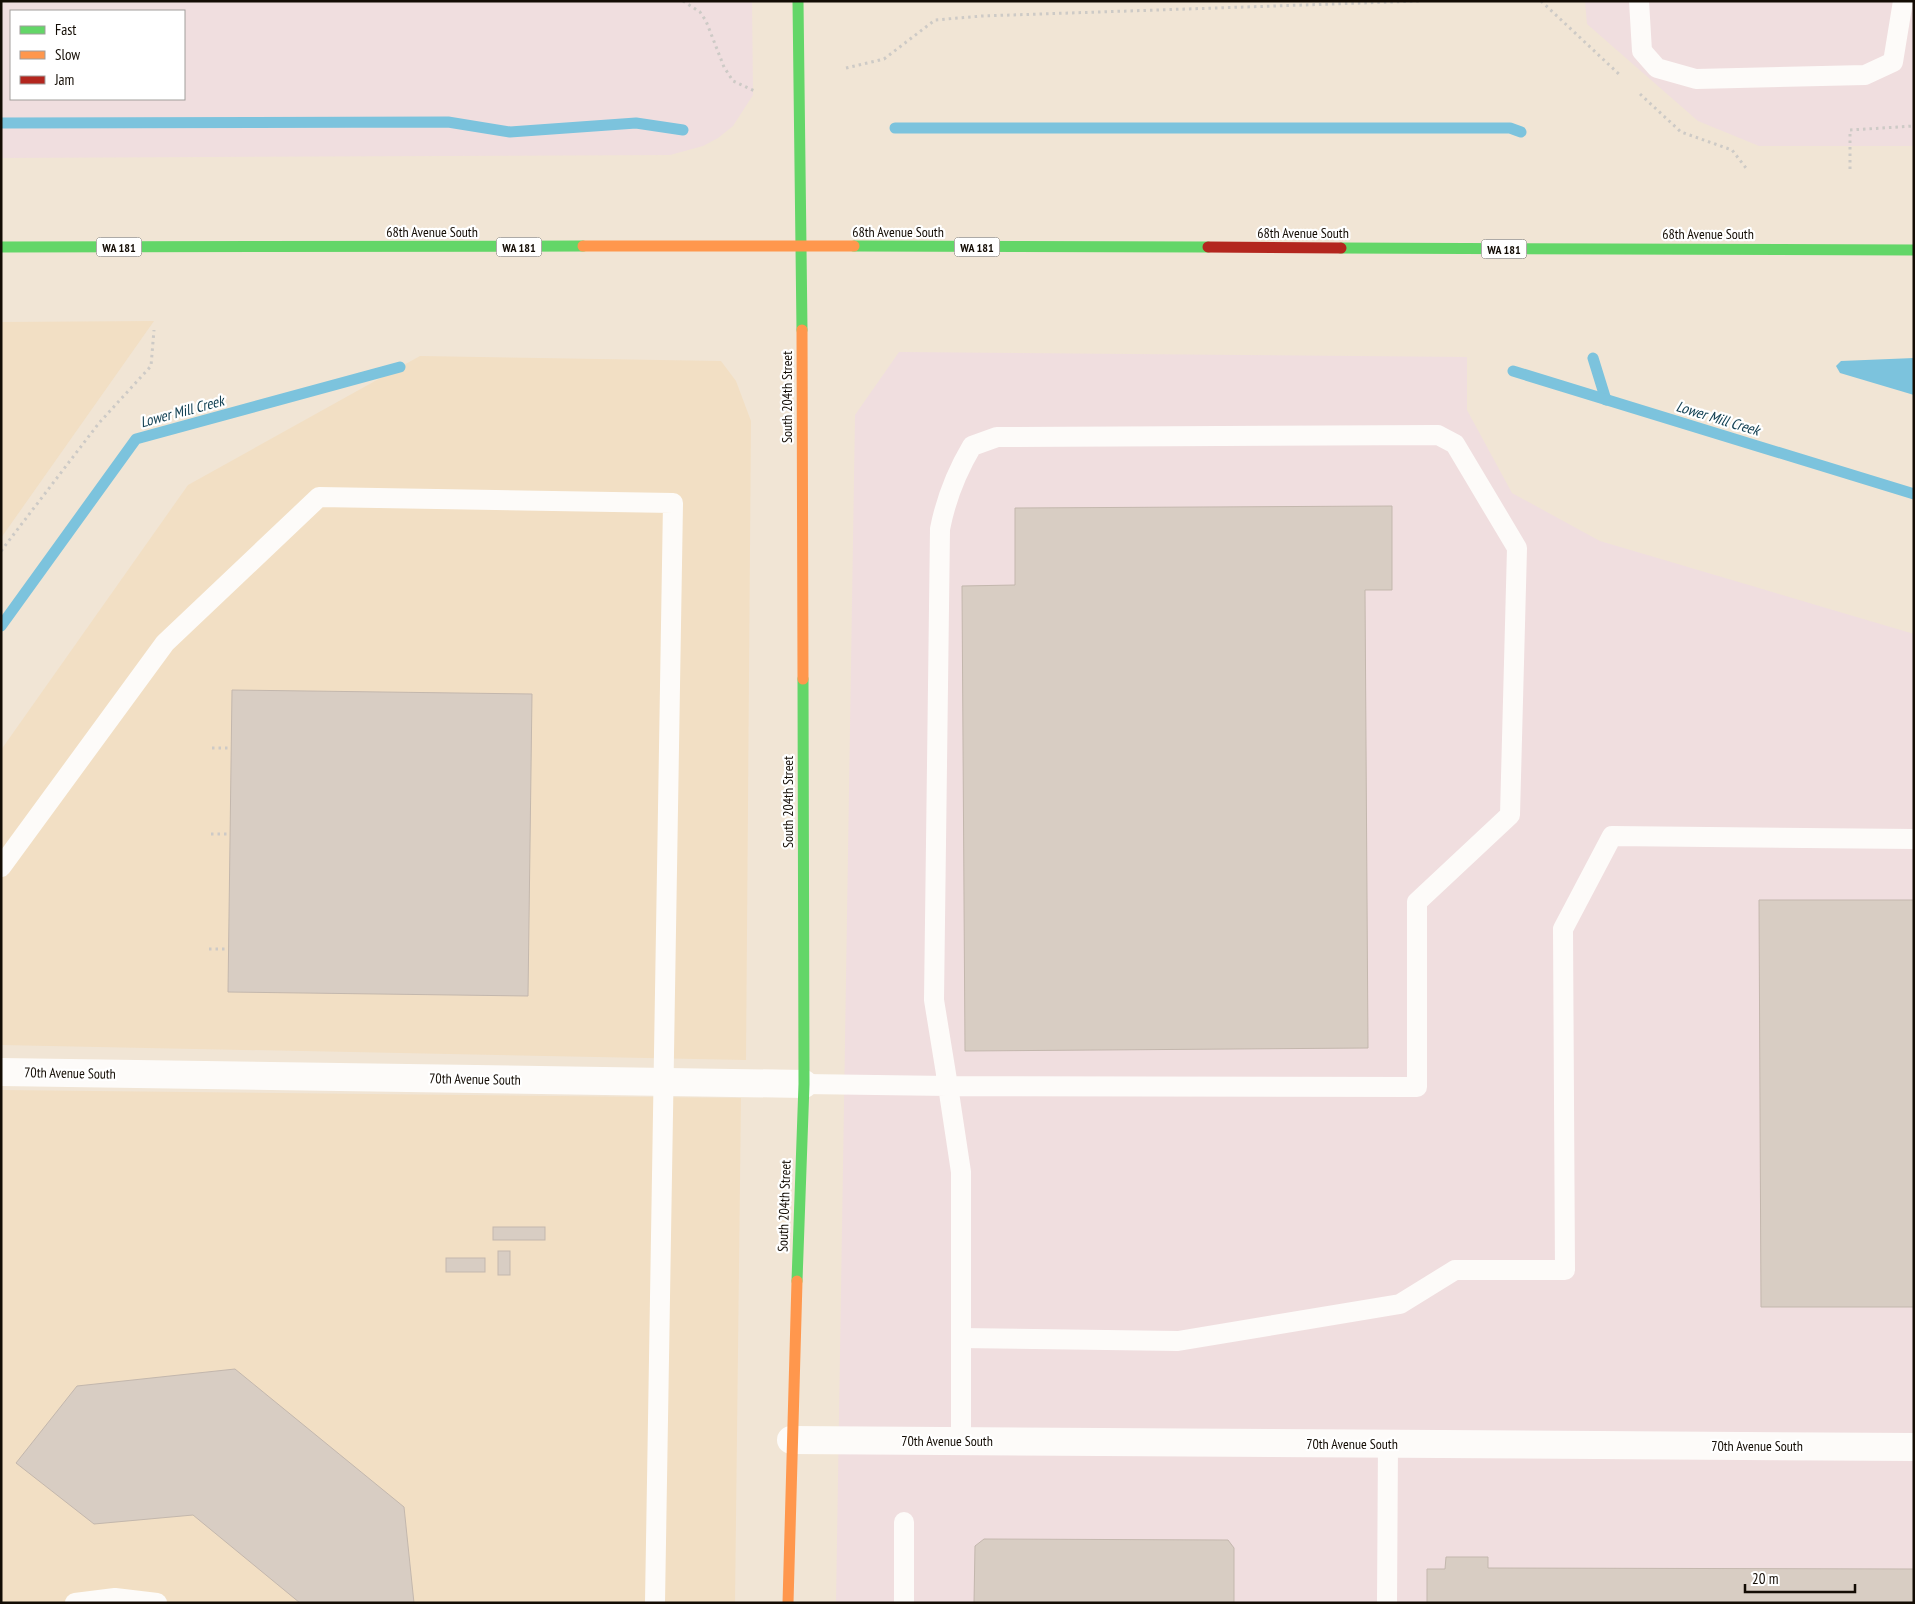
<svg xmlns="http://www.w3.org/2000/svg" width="1915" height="1604" viewBox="0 0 1915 1604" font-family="'PT Sans Narrow',sans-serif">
<rect width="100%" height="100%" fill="#f1e5d5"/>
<g fill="#f2dfc4">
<polygon points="154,321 1,538 1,322"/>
<polygon points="420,356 721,361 736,381 751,421 746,1060 1,1045 1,750 188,485"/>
<polygon points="1,1090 741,1098 735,1603 1,1603"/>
</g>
<g fill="#f0dedf" fill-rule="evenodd">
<path d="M1,1H752L753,95L733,126L718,138L703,146L670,155L1,158ZM11,11H184V99H11Z"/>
<polygon points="1585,1 1914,1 1914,146 1759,146 1698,121 1587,24"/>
<polygon points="899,352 1467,357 1467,410 1512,493 1600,541 1914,634 1914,1603 836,1603 855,415"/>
</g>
<polygon fill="#7cc3dd" points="1914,358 1914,395 1840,373 1836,366 1841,361"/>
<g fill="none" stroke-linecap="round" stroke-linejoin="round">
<g stroke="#7cc3dd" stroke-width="11">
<polyline points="1,123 448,122 510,132 636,123 683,130"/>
<polyline points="895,128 1510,128 1521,132"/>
<polyline points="1593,358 1606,400"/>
<polyline points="1513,371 1914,494"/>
<polyline points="1,626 136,439 400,367"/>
</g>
</g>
<g fill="#d8cdc3" stroke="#c3b7ad">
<polygon points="1392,506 1392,590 1365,590 1368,1048 965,1051 962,586 1015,585 1015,508"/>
<polygon points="232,690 532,694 528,996 228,992"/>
<polygon points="1759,900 1914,900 1914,1307 1761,1307"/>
<rect x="493" y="1227" width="52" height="13"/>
<rect x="498" y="1251" width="12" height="24"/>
<rect x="446" y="1258" width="39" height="14"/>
<polygon points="235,1369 404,1507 414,1603 300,1603 193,1515 94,1524 16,1463 77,1386"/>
<polygon points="984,1539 1228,1540 1234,1548 1234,1603 974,1603 975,1546"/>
<polygon points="1446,1557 1488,1557 1488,1568 1914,1569 1914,1603 1427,1603 1427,1569 1445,1569"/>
</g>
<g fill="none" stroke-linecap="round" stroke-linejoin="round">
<g stroke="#cdcac6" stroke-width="3" stroke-dasharray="2.5 4" stroke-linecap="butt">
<polyline points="683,1 700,12 706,21 724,67 733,81 757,92"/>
<polyline points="1541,1 1621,76"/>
<polyline points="846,68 884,59 935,20 982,16 1420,1"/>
<polyline points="1640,94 1681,132 1732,150 1746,168"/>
<polyline points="1850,169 1850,130 1914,126"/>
<polyline points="1,551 99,423 151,366 154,330"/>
<polyline points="212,748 231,748"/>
<polyline points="211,834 230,834"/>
<polyline points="209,949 228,949"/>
</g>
<g stroke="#fdfbf9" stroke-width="20">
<polyline points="1639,1 1642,51 1657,68 1696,79 1865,75 1893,62 1903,1"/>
<polyline points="1,867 165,643 319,497 673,503 655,1603"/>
<path d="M804,1084L948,1086L934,1000L940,529C946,498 956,473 972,446L997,437L1438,435L1455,444L1517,548L1510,815L1417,902V1087L948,1086L961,1172V1441"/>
<polyline points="961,1338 1178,1341 1400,1304 1455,1270 1565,1270 1563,929 1612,836 1914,839"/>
<polyline points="75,1603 115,1598 157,1603"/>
<polyline points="904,1603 904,1522"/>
<polyline points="1387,1603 1388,1444"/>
</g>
<g stroke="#fdfbf9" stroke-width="28">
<polyline points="1,1072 804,1084"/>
<polyline points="791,1440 1914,1447"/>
</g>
<g stroke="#63d668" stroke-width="11">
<polyline points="798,1 802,330"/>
<polyline points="854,246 1208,247"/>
<polyline points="1,247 583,246"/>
<polyline points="1341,248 1914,250"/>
<polyline points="797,1281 804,1084 803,679"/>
</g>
<g stroke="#ff974d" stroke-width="11">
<polyline points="583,246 854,246"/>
<polyline points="802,330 803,679"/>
<polyline points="788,1603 797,1281"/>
</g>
<polyline stroke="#b3261e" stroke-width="11" points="1208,247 1341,248"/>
</g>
<g text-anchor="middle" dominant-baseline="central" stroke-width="4.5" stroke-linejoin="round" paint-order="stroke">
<g fill="#fff" stroke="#5a554f" stroke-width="1">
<rect x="96.5" y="237.5" width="45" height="19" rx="4"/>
<rect x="496.5" y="237.5" width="45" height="19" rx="4"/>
<rect x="954.5" y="237.5" width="45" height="19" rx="4"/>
<rect x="1481.5" y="239.5" width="45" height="19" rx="4"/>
</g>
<g font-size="12" font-weight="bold" fill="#130c04">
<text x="119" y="247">WA 181</text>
<text x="519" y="247">WA 181</text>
<text x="977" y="247">WA 181</text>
<text x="1504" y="249">WA 181</text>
</g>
<g font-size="14" fill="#130c04" stroke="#fff">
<text x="432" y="232">68th Avenue South</text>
<text x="898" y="232">68th Avenue South</text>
<text x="1303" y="233">68th Avenue South</text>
<text x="1708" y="234">68th Avenue South</text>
<text transform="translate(787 397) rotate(-90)">South 204th Street</text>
<text transform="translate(788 802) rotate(-90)">South 204th Street</text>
<text transform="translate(70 1073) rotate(1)">70th Avenue South</text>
<text transform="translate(475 1079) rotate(1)">70th Avenue South</text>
<text transform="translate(784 1206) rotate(-88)">South 204th Street</text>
<text x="947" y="1441">70th Avenue South</text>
<text x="1352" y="1444">70th Avenue South</text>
<text x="1757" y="1446">70th Avenue South</text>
</g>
<g font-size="15" font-style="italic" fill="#124053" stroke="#fff">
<text transform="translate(182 411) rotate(-15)">Lower Mill Creek</text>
<text transform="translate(1718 418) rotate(17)">Lower Mill Creek</text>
</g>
</g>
<rect width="1915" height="1604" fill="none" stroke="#130c04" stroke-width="5"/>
<rect x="10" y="10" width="175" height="90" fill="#ffffff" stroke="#a19e9b"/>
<rect x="20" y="26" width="25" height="8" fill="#63d668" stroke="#a19e9b"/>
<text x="55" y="35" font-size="15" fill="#130c04">Fast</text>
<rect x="20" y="51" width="25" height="8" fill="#ff974d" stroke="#a19e9b"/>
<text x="55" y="60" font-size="15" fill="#130c04">Slow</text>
<rect x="20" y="76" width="25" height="8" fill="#b3261e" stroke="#a19e9b"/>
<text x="55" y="85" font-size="15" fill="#130c04">Jam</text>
<path d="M1745 1584v8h110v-8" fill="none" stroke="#130c04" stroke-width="2.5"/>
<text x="1752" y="1584" font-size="15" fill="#130c04" stroke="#ffffff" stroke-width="4" paint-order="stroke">20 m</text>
</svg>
